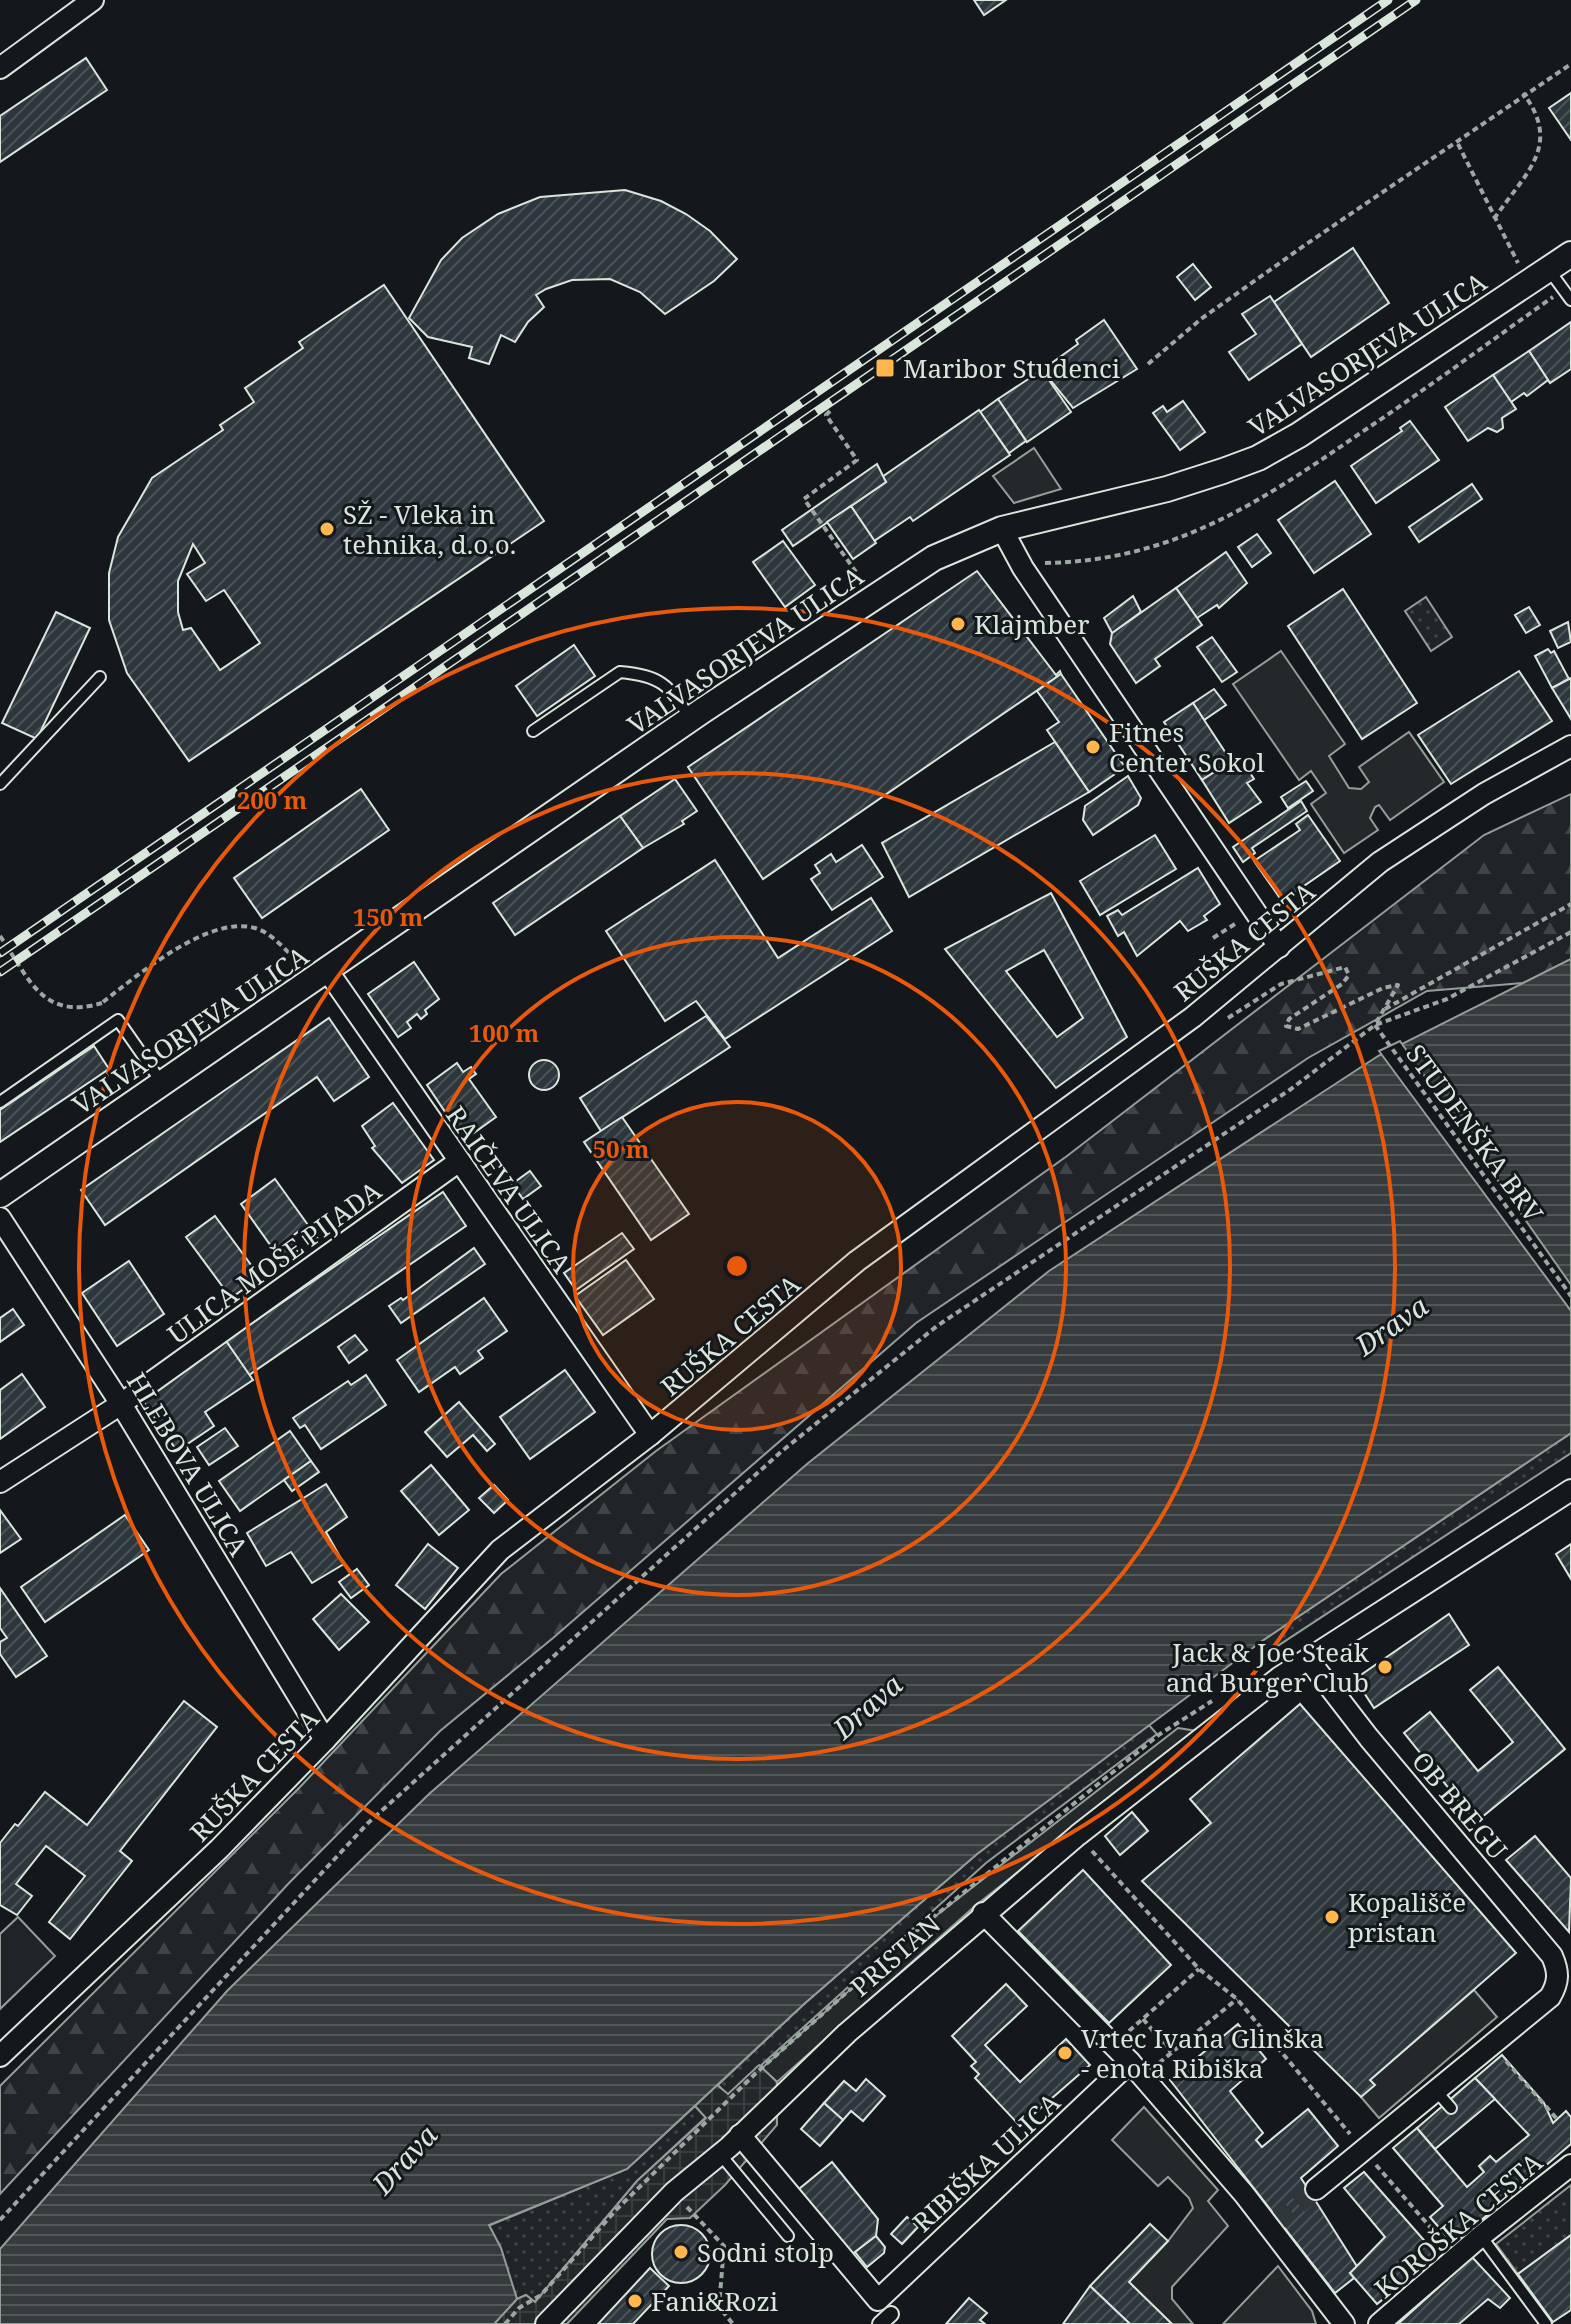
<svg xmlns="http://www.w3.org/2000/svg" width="1571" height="2324" viewBox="0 0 1571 2324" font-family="'Noto Serif',serif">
<defs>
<pattern id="grass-dots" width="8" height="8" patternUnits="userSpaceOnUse" patternTransform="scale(2)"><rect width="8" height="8" fill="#202428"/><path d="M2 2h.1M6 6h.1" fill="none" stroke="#404447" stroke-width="1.8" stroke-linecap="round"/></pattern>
<pattern id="forest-firs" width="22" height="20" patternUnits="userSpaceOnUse" patternTransform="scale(2)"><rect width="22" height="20" fill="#202428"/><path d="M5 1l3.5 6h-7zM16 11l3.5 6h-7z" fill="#404447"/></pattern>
<pattern id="plaza-grid" width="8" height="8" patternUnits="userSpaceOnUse" patternTransform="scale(2)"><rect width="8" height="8" fill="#24282b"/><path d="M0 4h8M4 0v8" fill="none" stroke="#393d3f"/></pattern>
<pattern id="water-rules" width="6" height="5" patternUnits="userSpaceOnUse" patternTransform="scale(2)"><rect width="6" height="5" fill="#363b3e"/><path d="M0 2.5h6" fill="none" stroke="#525759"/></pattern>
<pattern id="building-hatch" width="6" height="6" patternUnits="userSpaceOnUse" patternTransform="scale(2)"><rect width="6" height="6" fill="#2c363c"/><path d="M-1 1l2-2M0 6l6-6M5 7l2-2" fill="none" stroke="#4a5358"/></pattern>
</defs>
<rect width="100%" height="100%" fill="#14181c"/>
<g fill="url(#grass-dots)" stroke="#939e99" stroke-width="2">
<polygon points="1426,597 1452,637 1431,651 1405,611"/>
<polygon points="1571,1433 1571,1453 1270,1651 1262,1641"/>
<polygon points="1148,1724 1157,1734 986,1863 728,2095 718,2085 804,2004 977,1854"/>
<polygon points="695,2106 706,2117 637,2181 535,2302 526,2295 517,2299 488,2226 627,2169"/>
<polygon points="1571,2185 1571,2235 1518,2274 1496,2244"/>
</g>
<polygon fill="url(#forest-firs)" stroke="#939e99" stroke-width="2" points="1571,794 1571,959 1523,983 1427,991 1308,1058 916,1323 553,1638 440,1731 289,1883 0,2194 0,2086 300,1787 501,1574 656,1451 1067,1156 1484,835"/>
<polygon fill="#202428" stroke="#939e99" stroke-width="2" points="18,1917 55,1956 0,2009 0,1934"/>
<g fill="#24282b" stroke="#939e99" stroke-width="2">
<polygon points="1034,448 1061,489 1014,503 993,476"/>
<polygon points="1281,651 1345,744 1329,756 1349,788 1361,789 1369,782 1359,767 1409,732 1444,782 1390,820 1379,805 1375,807 1370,818 1378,830 1344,853 1311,804 1326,793 1311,771 1299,780 1233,684"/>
<polygon points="1178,1728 1197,1731 975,1906 777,2082 762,2068 915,1932"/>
<polygon points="1474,1990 1497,2017 1379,2118 1361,2097 1374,2085 1370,2080"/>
<polygon points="1144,2107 1218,2190 1208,2201 1228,2226 1172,2287 1172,2299 1193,2324 1172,2324 1129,2282 1168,2241 1193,2208 1189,2198 1168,2177 1158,2186 1112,2140"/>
<polygon points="1278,2266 1312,2311 1316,2324 1223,2324"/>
</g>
<polygon fill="url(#plaza-grid)" stroke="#939e99" stroke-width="2" points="759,2065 777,2082 777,2125 725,2185 690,2218 667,2219 567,2324 494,2324 517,2299 526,2295 535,2302 637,2181 706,2118 695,2106 717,2085 728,2094"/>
<polygon fill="url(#water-rules)" stroke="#939e99" stroke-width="2" points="1571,959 1571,1433 1262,1641 977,1854 804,2004 627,2169 489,2225 501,2248 517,2299 494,2324 0,2324 0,2249 227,1991 429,1794 807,1464 1049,1271 1378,1056"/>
<polygon fill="#14181c" stroke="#939e99" stroke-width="2" points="1400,1041 1571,1285 1571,1311 1379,1051"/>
<g fill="url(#building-hatch)" stroke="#d8e6dc" stroke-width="2" fill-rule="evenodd">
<polygon points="974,0 1006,0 984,15"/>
<polygon points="86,58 107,90 0,162 0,116"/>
<polygon points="1571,93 1571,140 1549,108"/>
<polygon points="625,190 661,201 686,214 710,231 737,259 714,281 665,314 640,292 610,279 572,280 546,289 536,295 544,307 528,322 515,342 501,335 489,364 469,358 472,347 428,337 409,318 441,260 462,238 498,214 540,197"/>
<polygon points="1353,248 1389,303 1311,357 1274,302"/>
<polygon points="1193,264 1211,287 1195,300 1177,277"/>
<path d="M384,285L544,521L189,761L127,673L109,620V573L118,537L152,478L223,430L220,425L254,402L245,388L303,348L299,342ZM193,544L205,563L187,574L206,601L224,590L260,643L220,670L191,628L183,630L178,612V581Z"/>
<polygon points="1270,296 1302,344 1249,380 1229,352 1256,334 1242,314"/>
<polygon points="1104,320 1137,369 1073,408 1042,370 1078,344 1076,340"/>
<polygon points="1571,322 1571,369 1550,383 1529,351"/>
<polygon points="1529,351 1548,380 1527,396 1524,393 1511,402 1493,375"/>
<polygon points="1042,370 1071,412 1027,442 998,399"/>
<polygon points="1493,375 1516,409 1502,418 1503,428 1497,432 1488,428 1468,441 1445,407"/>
<polygon points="998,399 1026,441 1009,453 980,412"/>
<polygon points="1183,401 1205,432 1180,450 1153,413 1163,406 1167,412"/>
<polygon points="979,410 1010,455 913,521 910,517 874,541 851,506 886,482 882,477"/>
<polygon points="1410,421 1439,460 1376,503 1351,466 1402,431 1400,428"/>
<polygon points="877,464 886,482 793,546 782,530"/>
<polygon points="1335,481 1371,534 1314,573 1278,520"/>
<polygon points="1472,484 1482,499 1419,542 1409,527"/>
<polygon points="851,506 876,543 853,559 827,522"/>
<polygon points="1257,534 1271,553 1252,567 1238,547"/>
<polygon points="783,541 815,585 785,607 753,562"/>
<polygon points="1226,552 1247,583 1219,608 1217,605 1197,618 1176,588"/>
<polygon points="977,571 1056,675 1060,671 1061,674 763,879 688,767"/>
<polygon points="1176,588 1202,625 1155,659 1160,666 1136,683 1110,644 1112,633"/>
<polygon points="1343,589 1417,703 1362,739 1288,626"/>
<polygon points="1133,596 1141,612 1112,633 1104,618"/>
<polygon points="1529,607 1540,625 1526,633 1515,615"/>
<polygon points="56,612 90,628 37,739 2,723"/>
<polygon points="1568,622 1571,642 1558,648 1550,631"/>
<polygon points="1212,637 1237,672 1222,682 1197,647"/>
<polygon points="574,645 595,676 537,716 516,686"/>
<polygon points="1548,649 1551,653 1554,651 1569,679 1552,688 1535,656"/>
<polygon points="1519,671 1552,721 1451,784 1418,735"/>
<polygon points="1061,674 1125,767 1089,792 1047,730 1059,722 1037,691"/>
<polygon points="1571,678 1571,719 1552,688"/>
<polygon points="1214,689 1226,705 1204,720 1193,703"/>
<polygon points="1193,703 1231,761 1202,780 1164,722"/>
<polygon points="1055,742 1089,792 909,897 882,843"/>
<polygon points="1233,760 1239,769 1245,765 1254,779 1247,783 1261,802 1229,823 1202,780"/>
<polygon points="1128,776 1141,798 1138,805 1093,835 1083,820 1085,806"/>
<polygon points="675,779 697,811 682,821 684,824 643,848 620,816"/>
<polygon points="1306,781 1313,791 1288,808 1281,797"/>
<polygon points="361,789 389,830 262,918 234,878"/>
<polygon points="1301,801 1307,811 1252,848 1255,853 1243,862 1233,847"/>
<polygon points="1308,815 1340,861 1282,901 1254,861 1300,830 1296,824"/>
<polygon points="620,816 643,848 515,935 493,903"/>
<polygon points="1155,835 1176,869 1100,915 1080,881"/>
<polygon points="862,845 883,877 832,910 811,879 820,873 815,865 831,854 836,862"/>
<polygon points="715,860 778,958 871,898 892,931 725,1039 696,1001 665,1021 606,931"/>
<polygon points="1198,868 1220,904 1204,916 1207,920 1188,931 1180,921 1137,956 1124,932 1118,936 1107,916 1118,910 1122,915"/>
<path d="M1051,893L1127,1037L1056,1088L945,949ZM1044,950L1083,1018L1057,1037L1006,971Z"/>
<polygon points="414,962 439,999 425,1010 427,1014 421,1019 417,1014 407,1022 411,1028 398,1037 368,994"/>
<polygon points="706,1016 730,1047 601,1131 580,1098"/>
<polygon points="329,1018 369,1077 334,1101 317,1077 105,1225 81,1190"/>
<polygon points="94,1046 109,1069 0,1142 0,1110"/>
<circle cx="544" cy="1075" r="15"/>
<polygon points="457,1063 463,1072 471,1067 476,1074 469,1079 496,1117 464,1140 427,1085"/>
<polygon points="393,1103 434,1160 402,1183 372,1148 375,1146 362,1126"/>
<polygon points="622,1117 689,1214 651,1240 584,1142"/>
<polygon points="530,1171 541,1186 523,1199 512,1184"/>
<polygon points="275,1179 318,1239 309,1245 299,1231 289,1239 298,1252 283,1263 241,1204"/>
<polygon points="443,1192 466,1226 249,1375 226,1341"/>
<polygon points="215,1216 260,1277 231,1298 186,1237"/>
<polygon points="622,1233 634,1249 576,1290 564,1273"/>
<polygon points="474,1248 485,1264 401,1323 389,1306 401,1298 403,1300"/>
<polygon points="626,1260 654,1299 603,1335 575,1296"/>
<polygon points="129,1261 164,1314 117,1346 82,1293"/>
<polygon points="484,1298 507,1331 478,1351 483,1358 460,1374 455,1367 419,1392 397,1360"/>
<polygon points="13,1309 24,1325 0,1342 0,1318"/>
<polygon points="355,1335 367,1350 349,1363 338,1347"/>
<polygon points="226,1341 253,1380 205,1412 214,1426 177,1451 141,1398"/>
<polygon points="565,1370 595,1412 530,1459 500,1417"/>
<polygon points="22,1374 45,1407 0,1439 0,1390"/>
<polygon points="366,1375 386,1405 321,1449 305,1425 300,1428 293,1418 348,1381 351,1385"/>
<polygon points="459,1402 495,1444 487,1451 473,1435 447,1457 425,1432"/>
<polygon points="225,1428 238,1446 209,1465 197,1447"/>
<polygon points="290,1431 311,1461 240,1511 219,1481"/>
<polygon points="311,1461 319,1472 292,1491 284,1480"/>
<polygon points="431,1465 469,1510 439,1535 401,1491"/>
<polygon points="326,1484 347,1517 326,1532 344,1564 312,1583 291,1552 266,1566 247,1533"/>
<polygon points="494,1485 508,1500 494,1513 479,1498"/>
<polygon points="0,1510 21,1539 0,1553"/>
<polygon points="125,1515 149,1550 45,1622 21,1587"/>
<polygon points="428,1544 458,1568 425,1609 396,1585"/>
<polygon points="1571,1544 1571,1579 1556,1554"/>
<polygon points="357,1569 369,1585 351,1598 339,1582"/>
<polygon points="0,1588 47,1656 16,1677 0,1654 0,1642 7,1638 0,1628"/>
<polygon points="341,1594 369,1622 339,1650 313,1619"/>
<polygon points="1449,1614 1469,1645 1374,1708 1355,1679"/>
<polygon points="1498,1667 1565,1749 1476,1822 1404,1733 1430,1712 1478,1771 1513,1742 1470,1690"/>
<polygon points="184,1701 217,1727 120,1851 132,1861 70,1939 49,1922 85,1876 46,1846 16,1884 32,1896 17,1915 0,1905 0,1843 15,1824 18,1826 45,1792 87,1825"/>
<polygon points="1300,1704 1516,1953 1370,2080 1375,2085 1361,2097 1142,1881 1211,1823 1190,1799"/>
<polygon points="1132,1812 1148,1831 1120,1855 1105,1836"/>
<polygon points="1535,1836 1571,1878 1569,1932 1506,1860"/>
<polygon points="1083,1870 1171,1965 1109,2023 1018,1931"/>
<polygon points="1006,1984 1027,2006 985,2045 1020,2082 1066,2039 1090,2065 1020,2126 975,2078 979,2074 971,2066 976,2062 952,2036"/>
<polygon points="1238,2024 1266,2059 1230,2091 1263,2133 1256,2140 1262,2147 1308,2109 1338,2146 1301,2178 1358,2268 1350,2273 1354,2278 1335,2293 1170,2080"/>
<polygon points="1502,2055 1544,2103 1553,2123 1566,2111 1571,2117 1571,2144 1453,2244 1430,2217 1443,2206 1393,2148 1417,2128 1467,2187 1484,2172 1479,2166 1490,2156 1496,2162 1529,2135 1475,2078"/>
<polygon points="1475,2078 1495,2099 1435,2149 1417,2128"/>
<polygon points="866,2079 885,2096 863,2121 851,2111 843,2120 824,2103 844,2081 856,2091"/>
<polygon points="824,2103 843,2120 820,2146 801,2129"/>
<polygon points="832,2162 878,2219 876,2236 852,2255 799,2189"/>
<polygon points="1364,2172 1437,2255 1377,2304 1350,2273 1385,2237 1344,2188"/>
<polygon points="907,2217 918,2227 902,2244 891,2234"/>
<polygon points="1150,2224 1168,2241 1129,2282 1172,2324 1130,2324 1090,2286"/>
<circle cx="681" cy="2254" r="29"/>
<polygon points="1571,2235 1571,2310 1553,2322 1518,2274"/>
<polygon points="876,2236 885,2247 884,2253 867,2267 855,2252"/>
<polygon points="1472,2257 1510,2298 1500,2308 1488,2299 1459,2324 1398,2324"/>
<polygon points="650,2268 669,2286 633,2324 598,2324"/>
<polygon points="1090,2286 1130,2324 1063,2324"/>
<polygon points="969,2298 987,2313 980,2320 985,2324 946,2324"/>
</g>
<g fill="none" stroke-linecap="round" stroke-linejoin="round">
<polyline stroke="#313739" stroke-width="20" stroke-dasharray="20 10" stroke-linecap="butt" points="1275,2223 1316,2189"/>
<defs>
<g id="service">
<polyline points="1549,270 1571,300"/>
<path d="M533,731L620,672C661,676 668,684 690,718"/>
<polyline points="0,784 100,677"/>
<polyline points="0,1102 118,1020 162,1083"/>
<polyline points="1437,2092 1451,2108"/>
<polyline points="720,2154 788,2236"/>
<polyline points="1481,2236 1546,2324"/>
</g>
<polyline id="pedestrian" points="880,2324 891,2314"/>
<g id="minor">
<polyline points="0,68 93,0"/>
<polyline points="1002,529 1023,568 1279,947"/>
<polyline points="327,970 650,1435"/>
<polyline points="0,1218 121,1404 325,1740"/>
<polyline points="0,1482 121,1404 458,1162"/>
<path d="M1308,1659L1369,1738L1552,1956C1559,1972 1559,1982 1550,1997L1316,2189"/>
<polyline points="983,1913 1130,2062 1244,2194 1344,2324"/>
<polyline points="0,2056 219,1849 325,1740 500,1550 650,1435 857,1261 1193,1017 1380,862 1484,794 1571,746"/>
<polyline points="740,2135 878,2300 1130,2062"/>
<polyline points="546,2324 674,2192 729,2147 847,2033 1078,1835 1280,1677 1571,1490"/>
<polyline points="1379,2324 1481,2236 1571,2165"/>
</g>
<polyline id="tertiary" points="0,1195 702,711 934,558 1002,529 1167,489 1223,471 1258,458 1299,435 1571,254"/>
</defs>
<use href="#service" stroke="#d8e6dc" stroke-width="14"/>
<use href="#pedestrian" stroke="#d8e6dc" stroke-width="18"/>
<use href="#minor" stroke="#d8e6dc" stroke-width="24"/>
<use href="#tertiary" stroke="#d8e6dc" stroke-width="28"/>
<g stroke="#9da8a2" stroke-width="4" stroke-dasharray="6 4" stroke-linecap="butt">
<polyline points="1458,144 1518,263"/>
<path d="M1494,219C1525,173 1563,146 1523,93"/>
<polyline points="1148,364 1201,319 1305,245 1571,64"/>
<polyline points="830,411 826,415 857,460 804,499 856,572"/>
<path d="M1045,563C1172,561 1259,503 1359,434C1425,390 1488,343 1553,297"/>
<path d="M0,936C29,978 42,1021 102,1003"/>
<polyline points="1213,938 1238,922"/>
<path d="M103,1002C138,975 208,915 255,928C269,932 280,944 290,954"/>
<polyline points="1385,1009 1571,904"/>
<polyline points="1228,1018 1281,984 1345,967 1349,975 1342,984 1289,1019 1286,1026 1298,1029 1383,988 1398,985 1376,1023"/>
<polyline points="1375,1025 1571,1296"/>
<polyline points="1092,1851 1199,1969 1237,1999 1350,2134"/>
<polyline points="1143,2019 1171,2052"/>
<polyline points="1129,2031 1199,1969"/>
<polyline points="1506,2061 1557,2119"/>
<polyline points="1159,2063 1237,1999"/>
<polyline points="1376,2165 1444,2243"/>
<polyline points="687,2207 724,2246 719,2307 733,2324"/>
<polyline points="0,2220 368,1823 782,1451 937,1326 1291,1089 1375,1025 1447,999 1571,932"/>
<polyline points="505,2324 519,2308 541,2295 615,2211 755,2074 910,1936 1160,1734 1212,1701"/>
</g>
<use href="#service" stroke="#14181c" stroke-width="10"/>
<use href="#pedestrian" stroke="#14181c" stroke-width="14"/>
<use href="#minor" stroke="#14181c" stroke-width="20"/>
<use href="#tertiary" stroke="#14181c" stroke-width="24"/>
<defs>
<g id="rail">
<polyline points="0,953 1388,0"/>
<polyline points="0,972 1416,0"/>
</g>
</defs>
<use href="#rail" stroke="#d8e6dc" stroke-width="9"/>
<use href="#rail" stroke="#14181c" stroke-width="6" stroke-dasharray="18" stroke-linecap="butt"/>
</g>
<circle cx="737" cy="1266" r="164" fill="#e8590c" fill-opacity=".12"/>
<g fill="none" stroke="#e8590c" stroke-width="4">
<circle cx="737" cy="1266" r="164"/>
<circle cx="737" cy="1266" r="329"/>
<circle cx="737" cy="1266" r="493"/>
<circle cx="737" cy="1266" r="658"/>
</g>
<g fill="#ffb74d" stroke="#14181c" stroke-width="3">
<rect x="875" y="358" width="20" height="20" rx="4"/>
<circle cx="327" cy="529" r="8"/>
<circle cx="958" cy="624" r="8"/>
<circle cx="1093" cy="747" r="8"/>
<circle cx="1385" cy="1667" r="8"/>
<circle cx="1332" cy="1917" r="8"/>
<circle cx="1065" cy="2053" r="8"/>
<circle cx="681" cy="2252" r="8"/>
<circle cx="635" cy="2301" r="8"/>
</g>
<g text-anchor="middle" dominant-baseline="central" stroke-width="6" stroke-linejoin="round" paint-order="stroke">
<g font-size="26" fill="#d8e6dc" stroke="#14181c">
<text transform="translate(1367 354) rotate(-33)">VALVASORJEVA ULICA</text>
<text transform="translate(745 650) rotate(-34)">VALVASORJEVA ULICA</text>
<text transform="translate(1244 941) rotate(-39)">RUŠKA CESTA</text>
<text transform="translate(190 1030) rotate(-34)">VALVASORJEVA ULICA</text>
<text transform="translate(1475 1133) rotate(54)">STUDENŠKA BRV</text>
<text transform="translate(509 1189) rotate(55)">RAIČEVA ULICA</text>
<text transform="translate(274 1262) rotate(-36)">ULICA MOŠE PIJADA</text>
<text transform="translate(730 1335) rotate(-40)">RUŠKA CESTA</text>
<text transform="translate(188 1464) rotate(59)">HLEBOVA ULICA</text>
<text transform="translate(254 1775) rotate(-46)">RUŠKA CESTA</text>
<text transform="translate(1460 1805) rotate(50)">OB BREGU</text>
<text transform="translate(895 1955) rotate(-41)">PRISTAN</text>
<text transform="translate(986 2162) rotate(-43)">RIBIŠKA ULICA</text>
<text transform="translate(1458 2225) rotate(-40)">KOROŠKA CESTA</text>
</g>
<g font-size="26" fill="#d8e6dc" stroke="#14181c" text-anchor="start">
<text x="903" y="368">Maribor Studenci</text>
<text x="343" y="514">SŽ - Vleka in<tspan x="343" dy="30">tehnika, d.o.o.</tspan></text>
<text x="974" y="624">Klajmber</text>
<text x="1109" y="732">Fitnes<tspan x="1109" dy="30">Center Sokol</tspan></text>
<text x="1369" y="1652" text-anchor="end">Jack &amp; Joe Steak<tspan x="1369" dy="30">and Burger Club</tspan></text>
<text x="1348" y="1902">Kopališče<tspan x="1348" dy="30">pristan</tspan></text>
<text x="1081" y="2038">Vrtec Ivana Glinška<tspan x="1081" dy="30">- enota Ribiška</tspan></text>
<text x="697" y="2252">Sodni stolp</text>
<text x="651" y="2301">Fani&amp;Rozi</text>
</g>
<g font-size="28" font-style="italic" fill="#d8e6dc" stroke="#14181c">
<text transform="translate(1391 1325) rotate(-35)">Drava</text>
<text transform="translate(867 1706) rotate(-41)">Drava</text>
<text transform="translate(404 2159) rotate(-48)">Drava</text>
</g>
</g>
<circle cx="737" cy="1266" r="12" fill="#e8590c" stroke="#14181c" stroke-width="4"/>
<g font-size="24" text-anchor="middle" font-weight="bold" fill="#e8590c" stroke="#14181c" stroke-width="6" stroke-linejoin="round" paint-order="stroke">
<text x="272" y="809">200 m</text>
<text x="388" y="926">150 m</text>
<text x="504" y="1042">100 m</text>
<text x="621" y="1158">50 m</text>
</g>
</svg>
